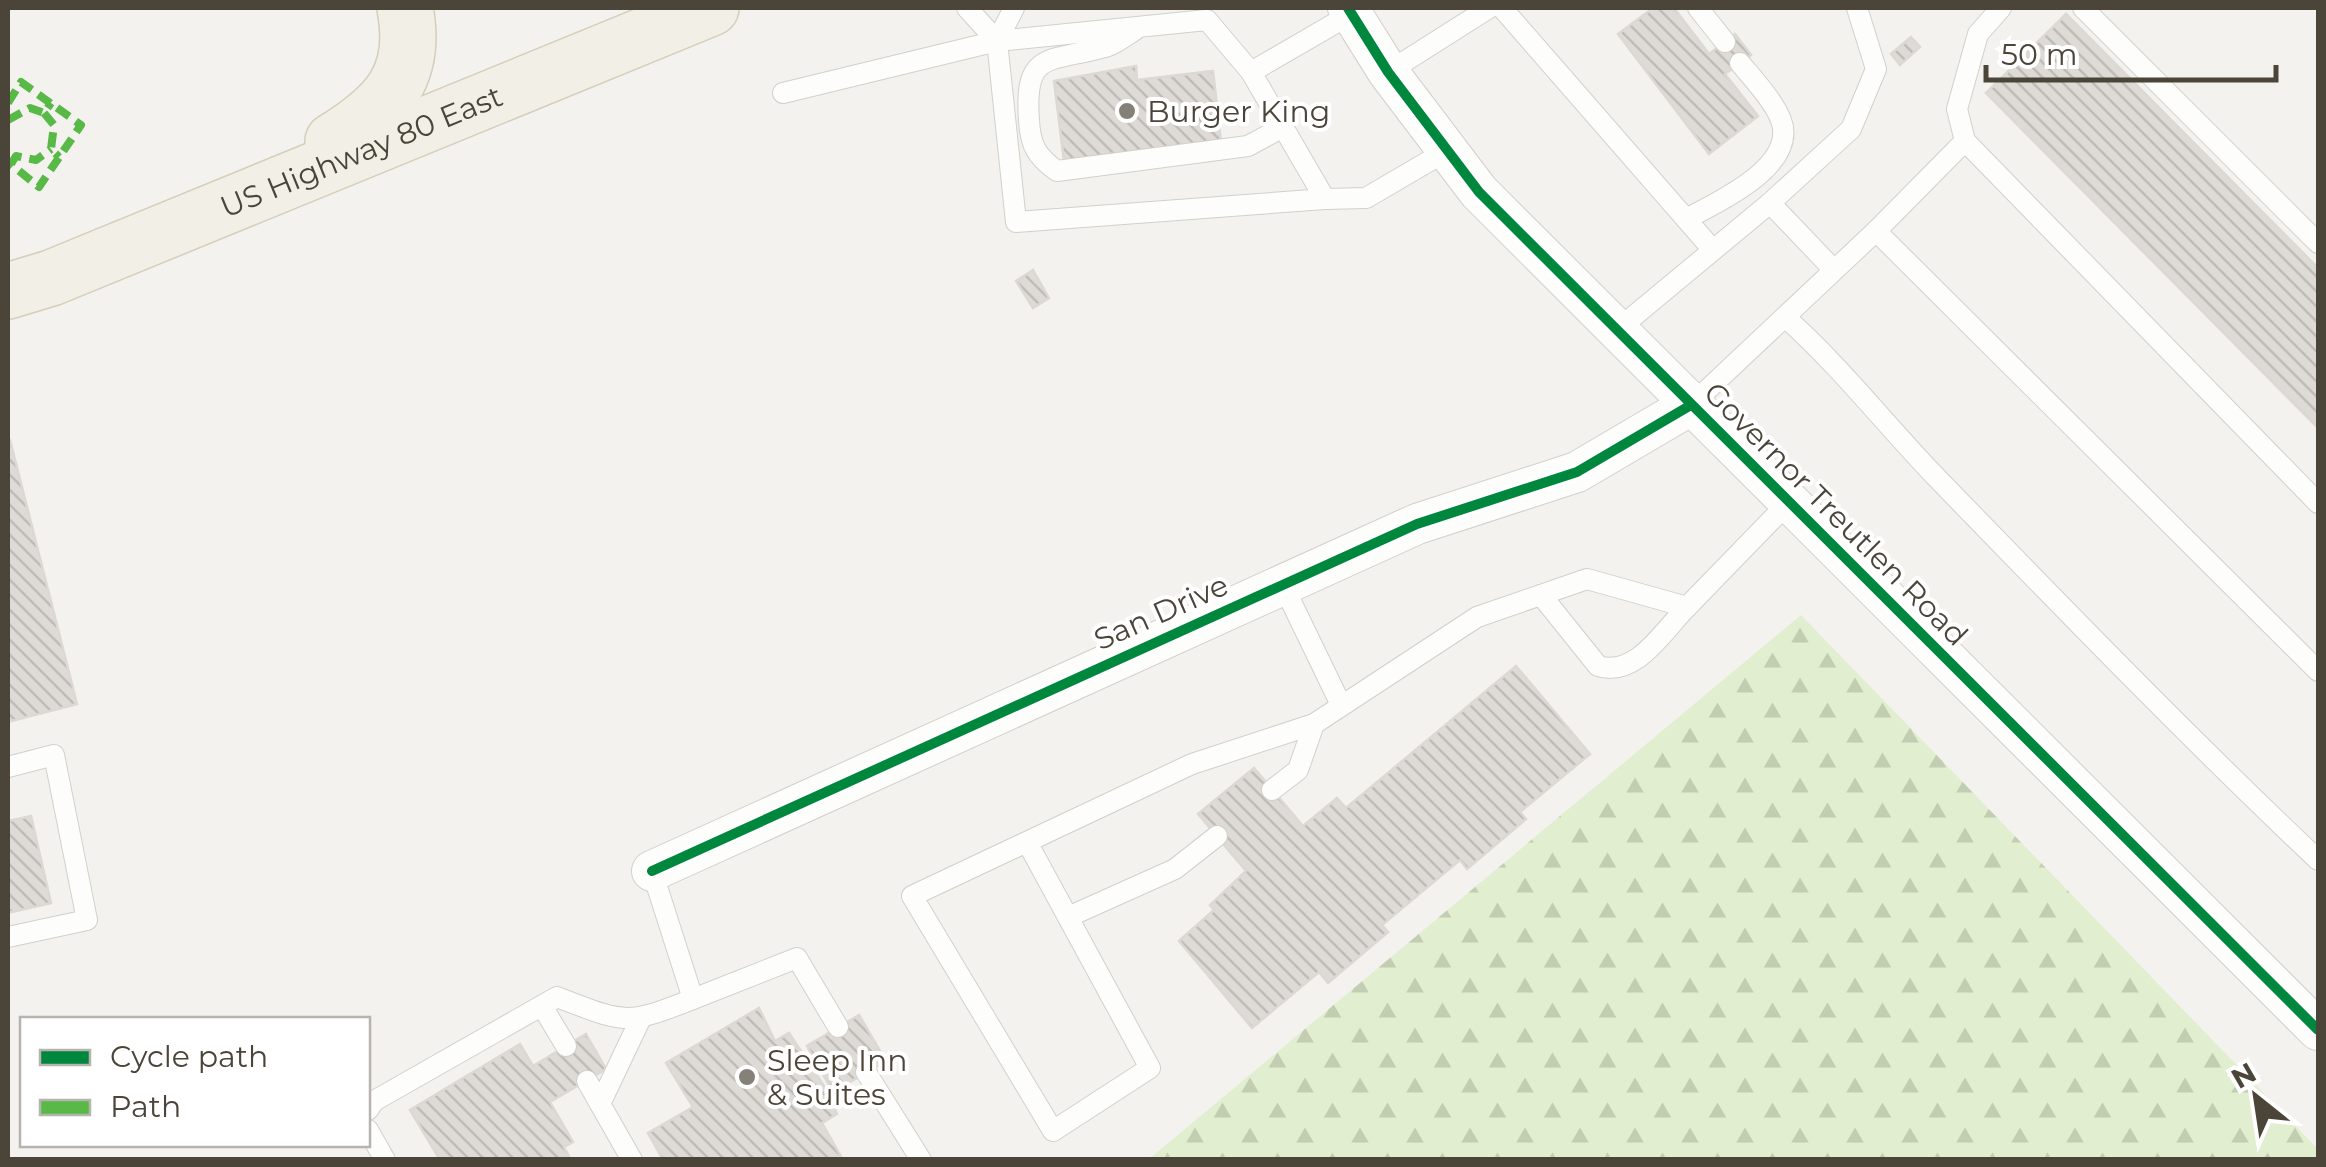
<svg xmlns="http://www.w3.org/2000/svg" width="2326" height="1167" viewBox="0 0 2326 1167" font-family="Montserrat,sans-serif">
<defs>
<pattern id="forest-firs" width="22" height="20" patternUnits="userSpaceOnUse" patternTransform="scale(2.5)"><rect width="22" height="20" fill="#e1eecf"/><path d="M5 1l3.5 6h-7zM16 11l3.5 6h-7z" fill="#c3cdb2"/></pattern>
<pattern id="building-back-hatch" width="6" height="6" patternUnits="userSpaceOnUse" patternTransform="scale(2.5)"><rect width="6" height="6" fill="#dedbd6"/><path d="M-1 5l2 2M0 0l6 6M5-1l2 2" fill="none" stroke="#c0bdb8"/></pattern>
</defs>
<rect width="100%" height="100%" fill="#f4f2ee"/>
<polygon fill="url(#forest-firs)" points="1801,615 2318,1149 2318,1159 1149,1159"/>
<g fill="url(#building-back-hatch)" stroke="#dcd9d4" stroke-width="2.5">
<polygon points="1653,8 1674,8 1709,54 1735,34 1751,55 1725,74 1758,116 1709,154 1618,34"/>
<polygon points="2066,14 2318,268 2318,428 1986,93"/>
<polygon points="1911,37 1920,47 1900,65 1891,54"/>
<polygon points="1136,66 1137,80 1213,71 1221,142 1064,161 1054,81"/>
<polygon points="1033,270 1049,298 1033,308 1016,281"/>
<polygon points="10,440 77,704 8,722 8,441"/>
<polygon points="1516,666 1590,754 1520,812 1526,819 1467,869 1460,860 1382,925 1388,932 1328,983 1319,972 1252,1028 1179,941 1214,910 1210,905 1246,871 1198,814 1254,768 1303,826 1337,798 1346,808"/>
<polygon points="31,816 51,903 8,913 8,821"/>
<polygon points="759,1008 775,1041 789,1033 828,1092 837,1114 822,1123 843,1160 663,1160 648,1133 693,1107 666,1063"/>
<polygon points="859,1015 886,1061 833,1092 807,1046"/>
<polygon points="586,1034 606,1069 550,1102 573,1142 564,1147 571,1160 440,1160 410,1110 520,1044 533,1066"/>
</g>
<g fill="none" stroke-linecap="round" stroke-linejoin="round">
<defs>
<g id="lane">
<polyline points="967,8 997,41"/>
<polyline points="1014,8 997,41 1016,222 1325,199"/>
<polyline points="1502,8 1713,250"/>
<polyline points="1698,8 1725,42"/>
<polyline points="2083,8 2318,243"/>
<polyline points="1351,14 1251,72 1325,199 1366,198 1448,150"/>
<path d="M1135,30C1125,36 1113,46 1101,48C1047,62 1024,52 1029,120C1030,145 1037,157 1057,171L1248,146L1283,127"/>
<polyline points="1388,72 1489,8"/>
<polyline points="783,93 997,41 1207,20 1251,72"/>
<polyline points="1965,141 1957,109 1978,34 2001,8"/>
<polyline points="1770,203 1851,129 1876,69 1857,8"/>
<path d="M1686,219C1718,202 1798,166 1781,120C1773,100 1754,80 1740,63"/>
<path d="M1785,317C1840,366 1885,424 1936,477C2062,607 2187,736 2318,860"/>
<polyline points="1617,330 1770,203 1834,270"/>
<polyline points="1691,405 1876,231"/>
<polyline points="2318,503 1965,141 1876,231 2318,671"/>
<polyline points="1283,585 1341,705"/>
<path d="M1541,595L1598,666C1636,678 1663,631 1687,607"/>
<polyline points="8,767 54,755 87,920 8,937"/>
<polyline points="1272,790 1298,770 1314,724"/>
<polyline points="1027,842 1150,1068 1053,1131 912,896 1192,764 1314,724 1477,617 1587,579 1687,607 1789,502"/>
<polyline points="1068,917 1175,869 1217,836"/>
<polyline points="693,999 797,958 838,1027"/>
<polyline points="542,1006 566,1046"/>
<polyline points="866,1072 921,1160"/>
<polyline points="587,1081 600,1104"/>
<path d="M368,1110L374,1101L557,997C625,1023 625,1026 693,999L652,871"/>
<polyline points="368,1130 385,1160"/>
<polyline points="632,1160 600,1104 640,1020"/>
</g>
<g id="street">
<polyline points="1348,8 1388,72 1479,192 2318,1030"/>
<polyline points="652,871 1417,524 1577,472 1691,405"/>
</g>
<g id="primary">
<path d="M333,141C388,107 418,76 405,8"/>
<path id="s1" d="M8,291L51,278L711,8"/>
</g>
</defs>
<use href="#lane" stroke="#d2d0cb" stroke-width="22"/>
<use href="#street" stroke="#d2d0cb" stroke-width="42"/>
<use href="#primary" stroke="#d6cebb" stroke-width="58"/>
<use href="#lane" stroke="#fdfdfc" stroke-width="20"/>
<use href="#street" stroke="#fdfdfc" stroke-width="40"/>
<use href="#primary" stroke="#f2efe6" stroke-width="55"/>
<g stroke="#58b947" stroke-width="8" stroke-dasharray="15 8" stroke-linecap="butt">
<polyline points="8,103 21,82 81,125 39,187 8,162"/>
<polyline points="44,113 54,125 51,149 59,157"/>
<polyline points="8,120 30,108 44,113 51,103"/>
<polyline points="11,164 16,156 36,160 51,149"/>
</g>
<defs>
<g id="cycleway">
<polyline points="1348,8 1388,72 1479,192 2318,1030"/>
<polyline points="652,871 1417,524 1577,472 1691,405"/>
</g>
</defs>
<use href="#cycleway" stroke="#fff" stroke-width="16"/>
<use href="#cycleway" stroke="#00873e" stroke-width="10"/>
</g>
<g fill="#868178" stroke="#fff" stroke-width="4">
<circle cx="1127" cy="111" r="10"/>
<circle cx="747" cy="1077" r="10"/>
</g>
<g text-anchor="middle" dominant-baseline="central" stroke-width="8" stroke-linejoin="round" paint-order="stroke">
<g font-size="30" fill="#4b4439" stroke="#fff" text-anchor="start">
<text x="1147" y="111">Burger King</text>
<text x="767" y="1060">Sleep Inn<tspan x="767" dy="34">&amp; Suites</tspan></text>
</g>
<g font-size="30" fill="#4b4439" stroke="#fff">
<text stroke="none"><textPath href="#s1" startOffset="380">US Highway 80 East</textPath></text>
<text transform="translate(1836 514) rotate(45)">Governor Treutlen Road</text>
<text transform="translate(1161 612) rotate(-24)">San Drive</text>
</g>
</g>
<rect width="2326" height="1167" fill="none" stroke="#4b4439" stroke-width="20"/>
<rect x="20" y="1017" width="350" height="130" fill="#ffffff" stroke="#b7b4b0" stroke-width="2.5"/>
<rect x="40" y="1050" width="50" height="15" fill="#00873e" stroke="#b7b4b0" stroke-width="2.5"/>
<text x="110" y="1067" font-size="30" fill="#4b4439">Cycle path</text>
<rect x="40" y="1100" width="50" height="15" fill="#58b947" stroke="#b7b4b0" stroke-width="2.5"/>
<text x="110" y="1117" font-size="30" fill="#4b4439">Path</text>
<g transform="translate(2256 1097) rotate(330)" stroke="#ffffff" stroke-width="8" paint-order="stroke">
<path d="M0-8L18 38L0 25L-18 38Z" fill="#4b4439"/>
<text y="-15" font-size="28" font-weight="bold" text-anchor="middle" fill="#4b4439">N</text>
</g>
<path d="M1986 65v15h290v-15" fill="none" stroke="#4b4439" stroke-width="5"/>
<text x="2001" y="65" font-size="30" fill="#4b4439" stroke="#ffffff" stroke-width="8" paint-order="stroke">50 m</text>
</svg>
